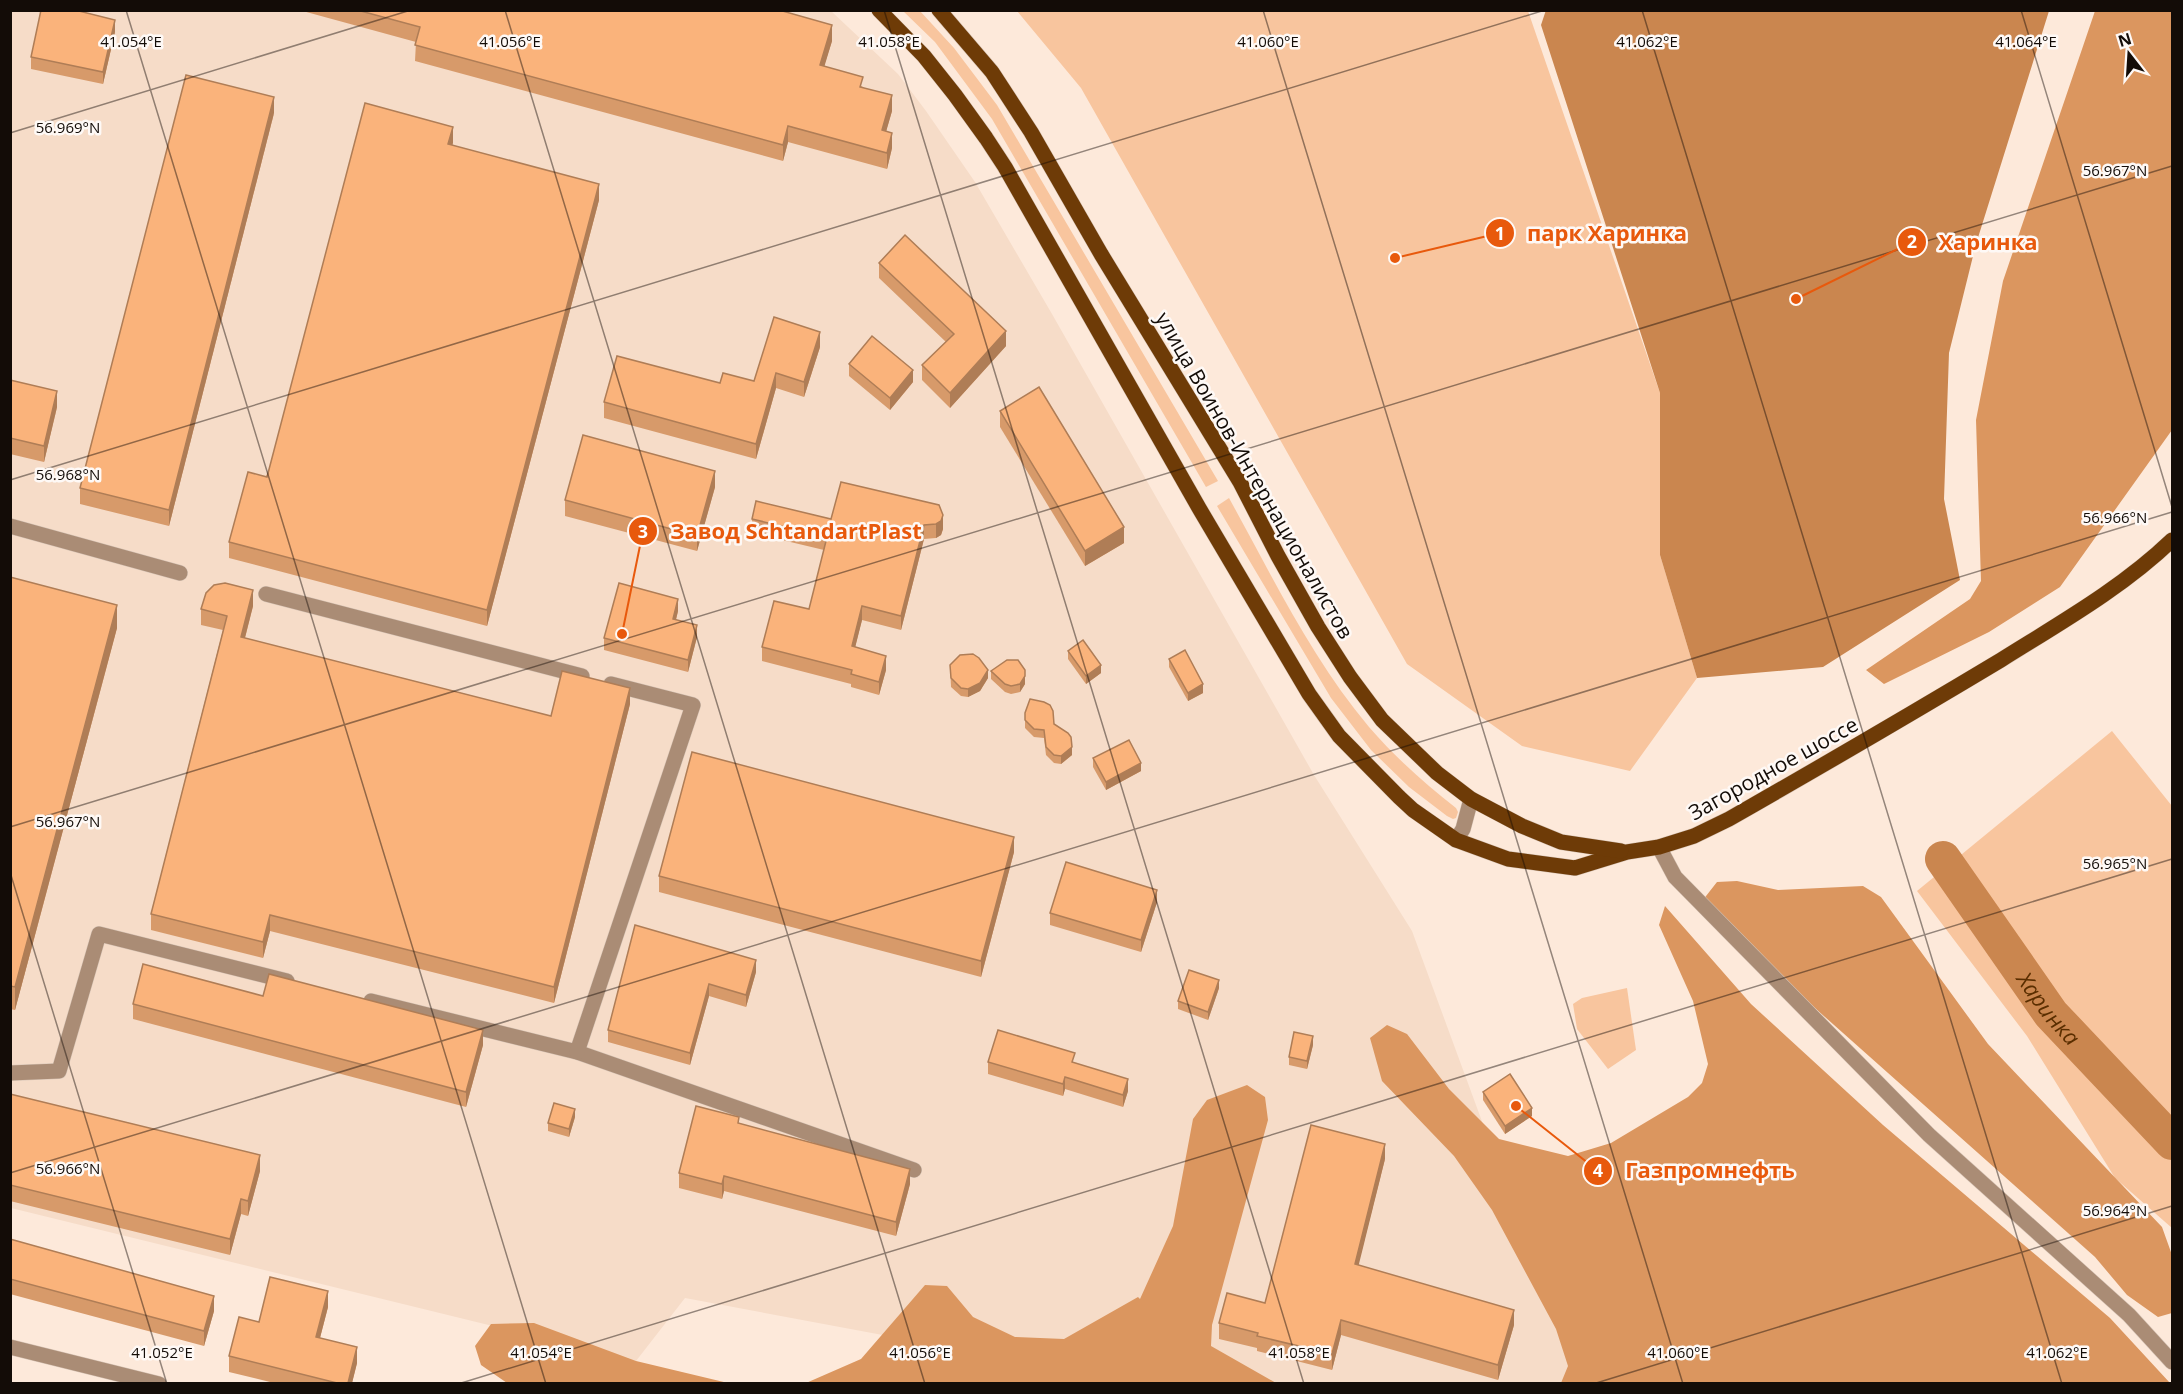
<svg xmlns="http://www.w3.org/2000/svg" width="2183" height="1394" viewBox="0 0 2183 1394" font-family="'Open Sans',sans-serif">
<rect width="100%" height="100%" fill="#fde9da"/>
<polygon fill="#f6dcc8" points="11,11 831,11 898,74 926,111 975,182 1052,314 1314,775 1412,931 1494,1154 1625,1383 1139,1383 685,1298 636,1361 11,1208"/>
<g fill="#f8c59e">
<polygon points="903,11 920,11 954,48 997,105 1218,481 1206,487 992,119 935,42"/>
<polygon points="1017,11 1528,11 1660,393 1660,555 1697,678 1630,771 1522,746 1407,664 1081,88"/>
<path d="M1229,498C1272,576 1312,659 1369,727C1395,757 1425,784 1456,808L1458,812L1456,818L1453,819L1447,816L1409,787L1371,750L1331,698L1217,506Z"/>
<polygon points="2112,731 2172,806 2172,1228 2115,1178 2027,1036 1917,891"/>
<polygon points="1627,988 1636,1050 1608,1069 1577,1029 1573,1004 1582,998"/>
</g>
<g fill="#db965f">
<polygon points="2095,11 2172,11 2172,430 2060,587 1989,632 1884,684 1866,670 1970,599 1981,581 1976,420 2003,281"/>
<polygon points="1737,881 1778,890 1863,886 1881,897 1988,1044 2162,1227 2172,1255 2172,1313 2158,1317 2127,1295 2095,1257 1699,905 1717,882"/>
<polygon points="1665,906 1751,1004 1883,1125 2110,1318 2170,1383 1561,1383 1568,1366 1556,1329 1492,1210 1454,1156 1382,1081 1370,1038 1387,1025 1407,1034 1449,1089 1499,1139 1568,1156 1611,1143 1688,1097 1702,1083 1708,1064 1693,1001 1659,925"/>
<polygon points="1247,1085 1265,1097 1268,1120 1212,1325 1211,1346 1276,1383 806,1383 861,1359 925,1285 947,1286 973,1317 1015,1337 1064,1339 1138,1297 1140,1299 1173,1226 1193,1119 1207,1100"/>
<polygon points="534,1323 636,1361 728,1383 507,1383 481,1365 475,1346 491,1324"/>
</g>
<polygon fill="#ca864f" points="1546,10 2049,11 1976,244 1949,353 1944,499 1960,580 1823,667 1697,678 1660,555 1660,393 1541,25"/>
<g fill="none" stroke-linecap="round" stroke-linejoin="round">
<path stroke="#ca864f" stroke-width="36" id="s1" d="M1943,859L2051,1014L2172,1142"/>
<defs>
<g id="minor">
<polyline points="10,526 180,573"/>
<polyline points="266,594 582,676"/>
<polyline points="1456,840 1463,829 1471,799"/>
<polyline points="1659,847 1675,877 1929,1135 2129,1315 2172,1362"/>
<polyline points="371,1001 577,1052 914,1170"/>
<polyline points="577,1052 693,705 611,684"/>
<polyline points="10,1073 59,1071 99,934 287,981"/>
<polyline points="10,1347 159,1384"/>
</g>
<g id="primary">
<path d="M879,10L924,56L955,95L986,138L1005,167L1199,508L1309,694L1339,736L1399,797L1413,810L1456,840L1508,859L1575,868L1627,852L1659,847L1694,836L1729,819C1820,767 1911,714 2001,660C2060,623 2122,588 2172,540"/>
<polyline points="939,10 992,72 1031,132 1101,254 1240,482 1278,556 1318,627 1350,677 1382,720 1437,773 1471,799 1522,826 1561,842 1621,851"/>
</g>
</defs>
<use href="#minor" stroke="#d8c6b8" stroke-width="16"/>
<use href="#primary" stroke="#d8c6b8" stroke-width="16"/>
<use href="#minor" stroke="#aa8c75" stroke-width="15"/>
<use href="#primary" stroke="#6e3b07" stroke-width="15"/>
</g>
<g fill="#d79a6a">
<polygon points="299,10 779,10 832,41 824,66 863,87 892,111 886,131 892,148 887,169 788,142 783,161 415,61 416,42"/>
<polygon points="115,32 103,84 31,69 31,57"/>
<polygon points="274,113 169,526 80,504 80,488"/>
<polygon points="453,143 452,146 599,200 487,626 229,558 229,542"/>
<polygon points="879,263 1006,346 950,408 922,380 922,365 946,342 879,278"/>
<polygon points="820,347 804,397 776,388 756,459 604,418 604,402 720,383 754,381"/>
<polygon points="849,364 913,382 890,410 849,376"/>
<polygon points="10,380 57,407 44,462 10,454"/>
<polygon points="1000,411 1124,543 1085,566 1000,427"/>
<polygon points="715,487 697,551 565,516 565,500"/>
<polygon points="939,505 943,529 941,535 936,538 924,539 901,630 862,620 855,647 886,670 879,695 851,687 851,684 762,661 762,647 809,609 824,550 752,533 752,519 831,519"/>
<polygon points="10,577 117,628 15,1010 10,1009"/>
<polygon points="253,606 245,638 551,716 630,704 554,1003 270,931 263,958 151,930 151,914 223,630 201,625 201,609"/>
<polygon points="678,611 676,620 697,637 688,672 604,650 604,638"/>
<polygon points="1068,651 1101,673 1086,684 1068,659"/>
<polygon points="1169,659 1203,693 1188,701 1169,667"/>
<polygon points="950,665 988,678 980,691 968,697 961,696 951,687"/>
<polygon points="991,671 1025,684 1020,692 1011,694 1005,692 991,679"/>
<polygon points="1025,713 1054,724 1072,755 1061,764 1054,763 1046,755 1044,738 1034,737 1025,728"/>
<polygon points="1093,758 1141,771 1106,790 1093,767"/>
<polygon points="1014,852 981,977 659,892 659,876"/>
<polygon points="1157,902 1141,952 1050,925 1050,913"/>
<polygon points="635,925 756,972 746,1007 709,996 690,1065 608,1042 608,1030"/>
<polygon points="1219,988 1208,1020 1178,1009 1178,1001"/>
<polygon points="263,996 483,1045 466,1107 133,1019 133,1004"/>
<polygon points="1313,1045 1307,1069 1289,1065 1289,1057"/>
<polygon points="988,1062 1075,1063 1128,1091 1123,1107 1065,1089 1063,1096 988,1074"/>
<polygon points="1483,1092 1532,1116 1505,1134 1483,1100"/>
<polygon points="10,1094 260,1171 248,1216 241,1214 230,1255 10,1201"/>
<polygon points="575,1117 569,1137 548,1131 548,1123"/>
<polygon points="739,1124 910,1184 896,1236 724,1191 722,1199 679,1188 679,1173"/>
<polygon points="1385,1159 1358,1265 1514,1325 1498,1380 1341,1335 1332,1370 1257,1351 1257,1348 1219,1339 1219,1323 1265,1303"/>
<polygon points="10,1239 214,1311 204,1346 10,1294"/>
<polygon points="328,1307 320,1338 357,1363 352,1383 274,1383 229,1372 229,1356 259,1322"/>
</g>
<g fill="#af7d56">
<polygon points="115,20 115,32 103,84 103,72"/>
<polygon points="832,25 832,41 820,81 820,65"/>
<polygon points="892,95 892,111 882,146 882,130"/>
<polygon points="274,97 274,113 169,526 169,510"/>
<polygon points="788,126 788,142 783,161 783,145"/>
<polygon points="453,127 453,143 448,160 448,144"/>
<polygon points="892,133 892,148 887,169 887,153"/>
<polygon points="599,184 599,200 487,626 487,610"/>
<polygon points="1006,331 1006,346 950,408 950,393"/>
<polygon points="820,332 820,347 804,397 804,382"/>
<polygon points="913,370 913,382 890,410 890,398"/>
<polygon points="776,373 776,388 756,459 756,444"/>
<polygon points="57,391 57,407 44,462 44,446"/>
<polygon points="715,471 715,487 697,551 697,536"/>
<polygon points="943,515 943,529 941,535 936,538 936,524"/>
<polygon points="924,525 924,539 901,630 901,616"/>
<polygon points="1124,527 1124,543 1085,566 1085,551"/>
<polygon points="253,590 253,606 241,653 241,637"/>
<polygon points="678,599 678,611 673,631 673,619"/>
<polygon points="117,605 117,628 15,1010 15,987"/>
<polygon points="862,606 862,620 852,660 852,646"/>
<polygon points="697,625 697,637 688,672 688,660"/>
<polygon points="886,656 886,670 879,695 879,682"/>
<polygon points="1101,665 1101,673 1086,684 1086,676"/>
<polygon points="988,670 988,678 980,691 968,697 968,689"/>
<polygon points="1025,670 1025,684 1020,692 1020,684"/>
<polygon points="1203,684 1203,693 1188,701 1188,693"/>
<polygon points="630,688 630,704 554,1003 554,987"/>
<polygon points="1072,747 1072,755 1061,764 1061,756"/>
<polygon points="1141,763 1141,771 1106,790 1106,782"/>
<polygon points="1014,837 1014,852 981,977 981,961"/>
<polygon points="1157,890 1157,902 1141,952 1141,940"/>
<polygon points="270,915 270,931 263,958 263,942"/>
<polygon points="756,960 756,972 746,1007 746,995"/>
<polygon points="1219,980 1219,988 1208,1020 1208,1012"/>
<polygon points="709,984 709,996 690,1065 690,1053"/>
<polygon points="483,1030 483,1045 466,1107 466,1092"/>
<polygon points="1313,1036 1313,1045 1307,1069 1307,1061"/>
<polygon points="1065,1077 1065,1089 1063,1096 1063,1084"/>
<polygon points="1128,1079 1128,1091 1123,1107 1123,1095"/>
<polygon points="1532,1108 1532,1116 1505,1134 1505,1126"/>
<polygon points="575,1109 575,1117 569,1137 569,1129"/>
<polygon points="1385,1144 1385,1159 1355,1280 1355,1264"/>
<polygon points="260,1155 260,1171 248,1216 248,1201"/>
<polygon points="910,1169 910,1184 896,1236 896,1222"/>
<polygon points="724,1176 724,1191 722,1199 722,1184"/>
<polygon points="241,1199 241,1214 230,1255 230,1239"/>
<polygon points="328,1291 328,1307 316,1353 316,1337"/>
<polygon points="214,1296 214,1311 204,1346 204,1331"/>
<polygon points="1514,1310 1514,1325 1498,1380 1498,1365"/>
<polygon points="1341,1320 1341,1335 1332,1370 1332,1354"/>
<polygon points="357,1347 357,1363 352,1383 348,1383"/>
</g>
<g fill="#fab37b" stroke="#af7d56" stroke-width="1.5">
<polygon points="41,10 75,10 115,20 103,72 31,57"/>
<polygon points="357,10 779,10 832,25 820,65 863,77 860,87 892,95 882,130 892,133 887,153 788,126 783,145 415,45 420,27"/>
<polygon points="186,75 274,97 169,510 80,488"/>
<polygon points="365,103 453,127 448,144 599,184 487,610 229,542 248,472 267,477"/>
<polygon points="905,235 1006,331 950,393 922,365 954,334 879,263"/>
<polygon points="774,317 820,332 804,382 776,373 756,444 604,402 617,356 720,383 723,373 754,381"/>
<polygon points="872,336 913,370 890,398 849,364"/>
<polygon points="10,380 57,391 44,446 10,438"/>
<polygon points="1039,387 1124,527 1085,551 1000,411"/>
<polygon points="583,435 715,471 697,536 565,500"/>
<polygon points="841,482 939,505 943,515 941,521 936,524 924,525 901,616 862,606 852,646 886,656 879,682 851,674 852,670 762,647 774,601 809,609 827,537 752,519 756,501 831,519"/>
<polygon points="10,577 117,605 15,987 10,986"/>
<polygon points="225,583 253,590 241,637 551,716 562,671 630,688 554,987 270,915 263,942 151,914 227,616 201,609 206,593 214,585"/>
<polygon points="619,583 678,599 673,619 697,625 688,660 604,638"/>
<polygon points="1083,640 1101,665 1086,676 1068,651"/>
<polygon points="1185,650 1203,684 1188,693 1169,659"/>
<polygon points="973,654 979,658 988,670 980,683 968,689 961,688 951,678 950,665 960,655"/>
<polygon points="1007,660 1018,660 1025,670 1025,676 1020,684 1011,686 1005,684 991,671"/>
<polygon points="1030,699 1044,702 1050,705 1053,711 1054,724 1068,733 1071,737 1072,747 1061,756 1054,755 1046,747 1044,730 1034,729 1025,720 1025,713"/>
<polygon points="1129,740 1141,763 1106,782 1093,758"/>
<polygon points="692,752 1014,837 981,961 659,876"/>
<polygon points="1066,862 1157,890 1141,940 1050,913"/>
<polygon points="635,925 756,960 746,995 709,984 690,1053 608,1030"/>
<polygon points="143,964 263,996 269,974 483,1030 466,1092 133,1004"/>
<polygon points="1189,970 1219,980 1208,1012 1178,1001"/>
<polygon points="998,1030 1075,1053 1072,1062 1128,1079 1123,1095 1065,1077 1063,1084 988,1062"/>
<polygon points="1294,1032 1313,1036 1307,1061 1289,1057"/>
<polygon points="1510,1074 1532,1108 1505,1126 1483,1092"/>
<polygon points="10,1094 260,1155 248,1201 241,1199 230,1239 10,1185"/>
<polygon points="554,1103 575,1109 569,1129 548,1123"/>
<polygon points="696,1106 739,1117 738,1123 910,1169 896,1222 724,1176 722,1184 679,1173"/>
<polygon points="1311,1125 1385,1144 1355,1264 1514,1310 1498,1365 1341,1320 1332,1354 1257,1336 1258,1333 1219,1323 1227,1293 1265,1303"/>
<polygon points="10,1239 214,1296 204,1331 10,1279"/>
<polygon points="270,1277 328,1291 316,1337 357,1347 348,1383 337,1383 229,1356 239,1317 259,1322"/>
</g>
<path fill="none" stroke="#130c07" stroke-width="1.5" stroke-opacity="0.45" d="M126,10L546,1384M505,10L925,1384M884,10L1304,1384M1263,10L1683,1384M1642,10L2062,1384M2021,10L2172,507M10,133L411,10M10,480L1545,10M10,827L2172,166M10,872L167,1384M10,1173L2172,512M458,1384L2172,859M1593,1384L2172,1206"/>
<g text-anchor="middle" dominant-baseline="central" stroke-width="5" stroke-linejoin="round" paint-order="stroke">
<g font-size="21" fill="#130c07" stroke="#fef9f6">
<text transform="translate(1255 475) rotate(60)">улица Воинов-Интернационалистов</text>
<text transform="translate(1773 768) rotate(-29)">Загородное шоссе</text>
</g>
<g font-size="22" font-style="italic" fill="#5a2e00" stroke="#fef9f6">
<text stroke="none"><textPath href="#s1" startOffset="183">Харинка</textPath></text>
</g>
</g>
<g font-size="15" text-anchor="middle" fill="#130c07" stroke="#fef9f6" stroke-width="5" stroke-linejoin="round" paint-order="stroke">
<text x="131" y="47">41.054°E</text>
<text x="510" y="47">41.056°E</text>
<text x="889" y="47">41.058°E</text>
<text x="1268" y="47">41.060°E</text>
<text x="1647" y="47">41.062°E</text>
<text x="2026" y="47">41.064°E</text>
<text x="68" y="133">56.969°N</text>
<text x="2115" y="176">56.967°N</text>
<text x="68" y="480">56.968°N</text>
<text x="2115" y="523">56.966°N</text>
<text x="68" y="827">56.967°N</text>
<text x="2115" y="869">56.965°N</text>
<text x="68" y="1174">56.966°N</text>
<text x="2115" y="1216">56.964°N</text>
<text x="162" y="1358">41.052°E</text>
<text x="541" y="1358">41.054°E</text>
<text x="920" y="1358">41.056°E</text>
<text x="1299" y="1358">41.058°E</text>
<text x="1678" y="1358">41.060°E</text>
<text x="2057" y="1358">41.062°E</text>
</g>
<path fill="none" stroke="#e8590c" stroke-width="2" d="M1395 258L1500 233M1796 299L1912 242M622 634L643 531M1516 1106L1598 1171"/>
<g fill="#e8590c" stroke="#fef9f6" stroke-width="2">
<circle cx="1395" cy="258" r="6"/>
<circle cx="1796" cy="299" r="6"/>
<circle cx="622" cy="634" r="6"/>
<circle cx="1516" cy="1106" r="6"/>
<circle cx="1500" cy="233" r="15"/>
<circle cx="1912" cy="242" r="15"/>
<circle cx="643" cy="531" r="15"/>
<circle cx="1598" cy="1171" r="15"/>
</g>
<g font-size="18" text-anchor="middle" font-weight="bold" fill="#fff">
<text x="1500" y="240">1</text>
<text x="1912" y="248">2</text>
<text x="643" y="538">3</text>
<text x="1598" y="1177">4</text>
</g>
<g font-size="22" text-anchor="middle" font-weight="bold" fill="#e8590c" stroke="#fef9f6" stroke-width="5" stroke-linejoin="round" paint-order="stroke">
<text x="1607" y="241">парк Харинка</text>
<text x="1988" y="250">Харинка</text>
<text x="796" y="539">Завод SchtandartPlast</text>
<text x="1710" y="1178">Газпромнефть</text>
</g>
<rect width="2183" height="1394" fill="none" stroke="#130c07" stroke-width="24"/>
<g transform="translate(2129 54) rotate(343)" stroke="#fef9f6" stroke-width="4.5" paint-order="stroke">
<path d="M0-4.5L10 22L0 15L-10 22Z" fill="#130c07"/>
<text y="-9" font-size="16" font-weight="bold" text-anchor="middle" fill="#130c07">N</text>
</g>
</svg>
